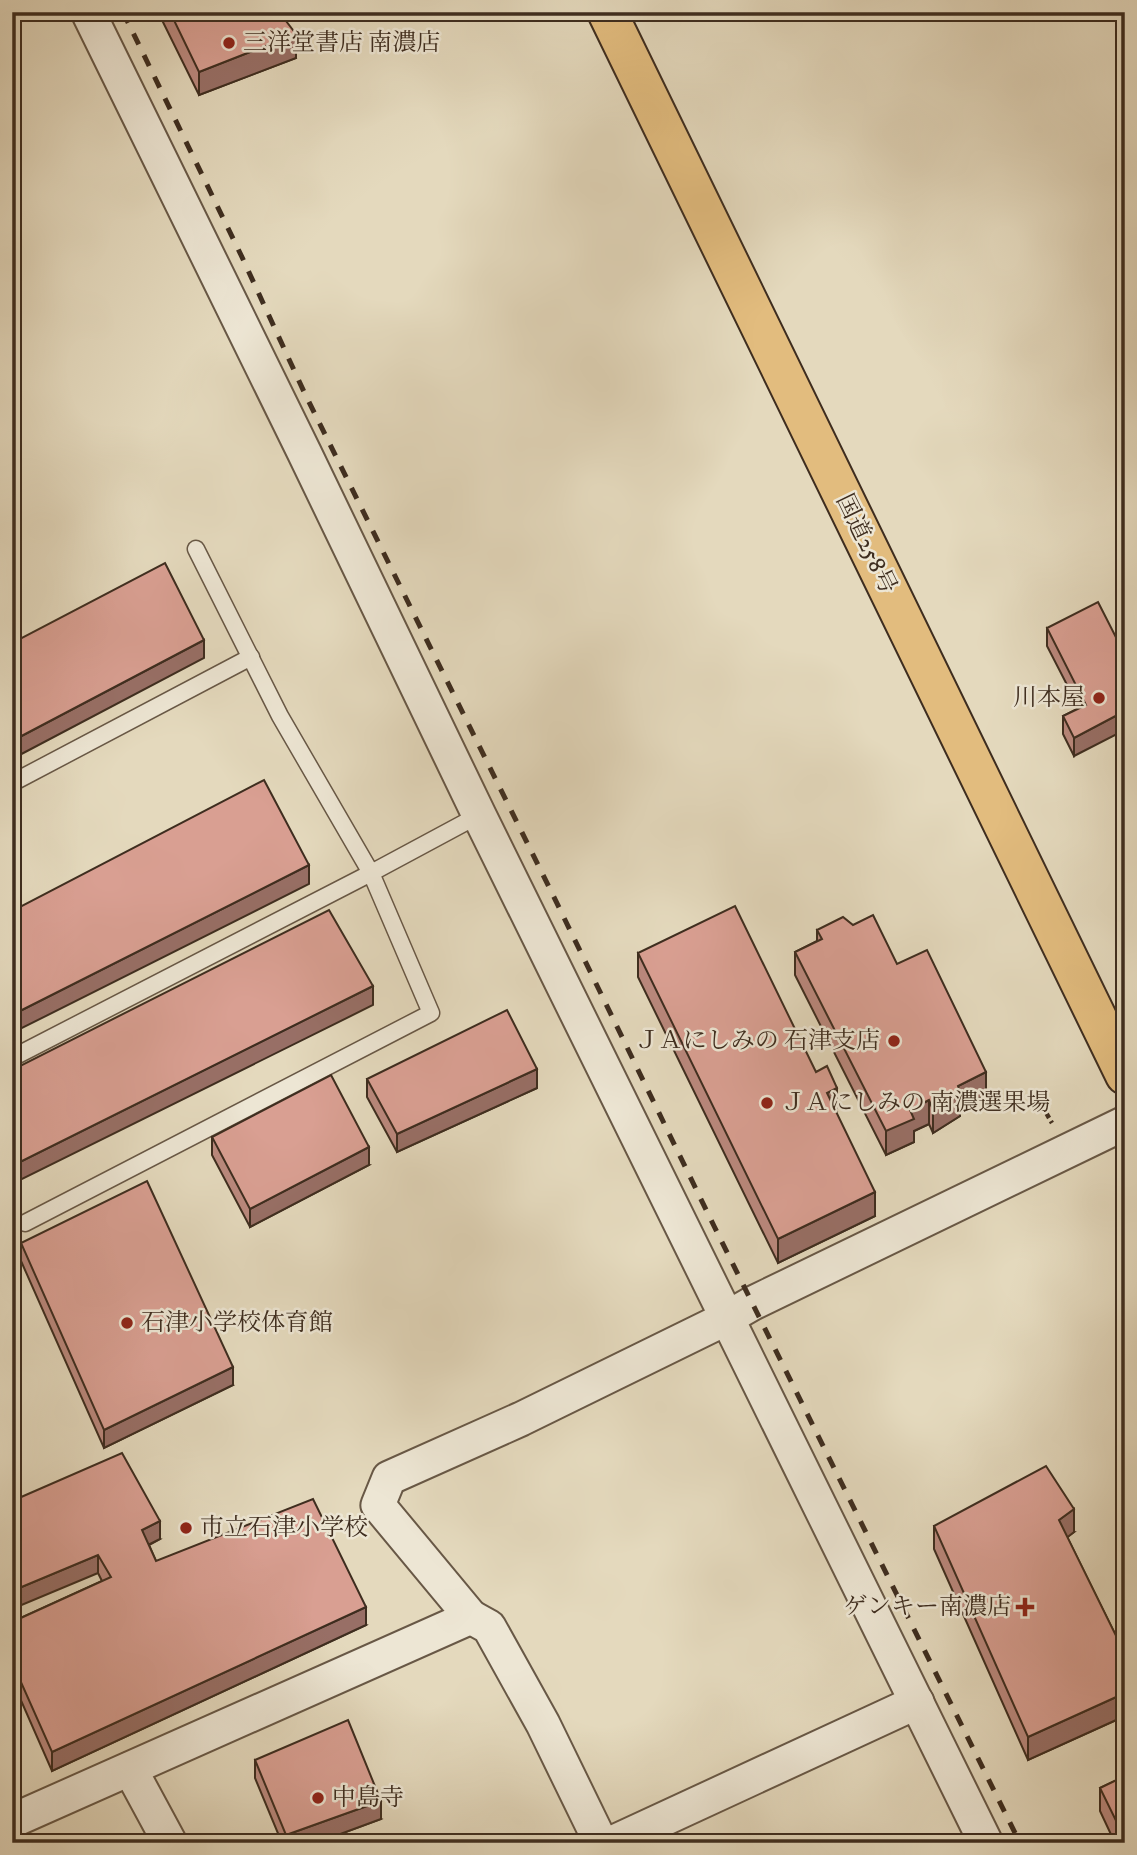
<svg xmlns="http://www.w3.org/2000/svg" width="1137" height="1855" viewBox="0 0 1137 1855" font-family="'IM FELL DW Pica','Noto Serif JP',serif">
<rect width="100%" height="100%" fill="#e4d9bd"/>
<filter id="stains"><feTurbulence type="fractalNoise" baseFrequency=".00286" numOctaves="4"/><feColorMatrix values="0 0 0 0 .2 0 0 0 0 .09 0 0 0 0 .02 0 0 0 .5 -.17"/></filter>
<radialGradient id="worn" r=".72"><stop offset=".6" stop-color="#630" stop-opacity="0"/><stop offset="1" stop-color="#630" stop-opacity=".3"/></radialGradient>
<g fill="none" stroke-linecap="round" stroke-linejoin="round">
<defs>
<g id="lane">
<polyline points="196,549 280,716 371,873 479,815"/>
<polyline points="12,783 251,657"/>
<polyline points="12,1058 371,873 431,1013 25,1223"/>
</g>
<g id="street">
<polyline points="88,12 304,452 479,815 986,1843"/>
<polyline points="471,1617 489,1627 543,1724 601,1843"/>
<polyline points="130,1769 170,1843"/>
<polyline points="12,1821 471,1617 378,1505 389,1478 521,1419 727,1318 753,1303 1125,1123"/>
<polyline points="612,1843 917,1702"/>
</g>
<polyline id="highway" points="607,12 1125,1075"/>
</defs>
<use href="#lane" stroke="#685846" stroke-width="19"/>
<use href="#street" stroke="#685846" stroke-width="37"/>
<use href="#highway" stroke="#3e2d1f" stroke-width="42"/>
<polyline stroke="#3e2d1f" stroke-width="4.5" stroke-dasharray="5 3.5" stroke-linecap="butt" points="1038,1099 1052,1123"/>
<use href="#lane" stroke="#ede6d4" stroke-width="16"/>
<use href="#street" stroke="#ede6d4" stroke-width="33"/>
<use href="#highway" stroke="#e2bc7e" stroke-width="38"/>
<polyline stroke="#3e2d1f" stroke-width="5" stroke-dasharray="12 12" stroke-linecap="butt" points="123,12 241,255 305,394 550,889 714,1226 1020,1843"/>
</g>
<g fill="#bb897e" stroke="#3e2d1f" stroke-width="2">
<polygon points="158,12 292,12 292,16 285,20 296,58 199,95"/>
<polygon points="1047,628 1125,655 1074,756 1063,734 1063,716 1079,708 1047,646"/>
<polygon points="817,930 897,964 986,1095 960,1108 960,1116 933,1133 929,1124 914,1131 914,1142 886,1155 795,975 795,952 817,941"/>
<polygon points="638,953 816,1072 837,1111 836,1112 875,1216 778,1263 638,977"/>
<polygon points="367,1079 537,1088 397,1152 367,1097"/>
<polygon points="212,1137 369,1165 250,1227 212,1155"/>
<polygon points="21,1243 233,1385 104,1448 21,1261"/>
<polygon points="12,1501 160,1539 149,1545 156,1561 366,1625 52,1771 12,1680 12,1622 102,1581 98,1573"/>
<polygon points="934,1526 1074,1532 1067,1537 1121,1646 1125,1641 1125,1716 1028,1760 934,1549"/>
<polygon points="255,1760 381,1819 316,1843 282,1843 255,1778"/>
<polygon points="1125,1776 1125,1843 1115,1843 1100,1811 1100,1788"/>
</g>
<g fill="#986f66" stroke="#3e2d1f" stroke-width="2">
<polygon points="273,12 292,12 292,16 273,28"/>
<polygon points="296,34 296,58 199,95 199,72"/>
<polygon points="204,640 204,658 12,759 12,741"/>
<polygon points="1125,711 1125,730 1074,756 1074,738"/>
<polygon points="309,865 309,884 12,1033 12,1015"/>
<polygon points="373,986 373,1005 12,1184 12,1166"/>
<polygon points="537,1069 537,1088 397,1152 397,1134"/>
<polygon points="986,1072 986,1095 960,1108 960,1116 933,1133 933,1110 958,1086"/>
<polygon points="837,1088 837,1111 827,1116 827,1093"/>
<polygon points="929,1100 929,1124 914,1131 914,1142 886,1155 886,1131 910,1110"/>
<polygon points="369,1147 369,1165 250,1227 250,1209"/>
<polygon points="875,1192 875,1216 778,1263 778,1239"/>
<polygon points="233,1367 233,1385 104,1448 104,1430"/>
<polygon points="1074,1509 1074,1532 1059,1544 1059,1520"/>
<polygon points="160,1521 160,1539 142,1548 142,1530"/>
<polygon points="98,1555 98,1573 12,1609 12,1591"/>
<polygon points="366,1607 366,1625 52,1771 52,1752"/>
<polygon points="1125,1693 1125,1716 1028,1760 1028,1737"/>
<polygon points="381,1801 381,1819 316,1843 286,1843 286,1835"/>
</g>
<g fill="#d99f92" stroke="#3e2d1f" stroke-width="2">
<polygon points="170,12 279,12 296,34 199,72"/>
<polygon points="165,563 204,640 12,741 12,643"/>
<polygon points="1098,602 1125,655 1125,711 1074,738 1063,716 1086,705 1047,628"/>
<polygon points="264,780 309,865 12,1015 12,911"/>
<polygon points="735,906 816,1072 827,1066 837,1088 827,1093 875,1192 778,1239 638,953"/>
<polygon points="329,910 373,986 12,1166 12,1070"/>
<polygon points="873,915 897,964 927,950 986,1072 958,1086 960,1093 933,1110 929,1100 910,1110 914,1119 886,1131 795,952 822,939 817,930 843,917 853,925"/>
<polygon points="507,1010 537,1069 397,1134 367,1079"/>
<polygon points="331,1075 369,1147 250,1209 212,1137"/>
<polygon points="147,1181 233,1367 104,1430 21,1243"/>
<polygon points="122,1453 160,1521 142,1530 156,1561 313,1499 366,1607 52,1752 12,1662 12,1622 111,1577 98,1555 12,1591 12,1501"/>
<polygon points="1046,1466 1074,1509 1059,1520 1121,1646 1125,1641 1125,1693 1028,1737 934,1526"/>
<polygon points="348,1720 381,1801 286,1835 255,1760"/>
<polygon points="1125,1776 1125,1839 1100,1788"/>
</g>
<g fill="#8f2418" stroke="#ede6d4" stroke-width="2.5">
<circle cx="229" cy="43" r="7"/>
<circle cx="1099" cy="698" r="7"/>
<circle cx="894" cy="1041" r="7"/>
<circle cx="767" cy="1103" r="7"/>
<circle cx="127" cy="1323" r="7"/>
<circle cx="186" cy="1528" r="7"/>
<path d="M1021.5 1596.5h7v7h7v7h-7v7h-7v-7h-7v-7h7z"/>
<circle cx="318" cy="1798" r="7"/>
</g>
<g text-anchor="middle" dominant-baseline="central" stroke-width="5" stroke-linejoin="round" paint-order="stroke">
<g font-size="24" fill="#3e2d1f" stroke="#ede6d4" text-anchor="start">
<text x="243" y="43">三洋堂書店 南濃店</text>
<text x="1085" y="698" text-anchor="end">川本屋</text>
<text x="880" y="1041" text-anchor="end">ＪＡにしみの 石津支店</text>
<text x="781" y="1103">ＪＡにしみの 南濃選果場</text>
<text x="141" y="1323">石津小学校体育館</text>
<text x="200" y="1528">市立石津小学校</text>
<text x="1011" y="1607" text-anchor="end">ゲンキー南濃店</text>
<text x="332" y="1798">中島寺</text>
</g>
<g font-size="24" fill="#3e2d1f" stroke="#ede6d4">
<text transform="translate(866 544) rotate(64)">国道258号</text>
</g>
</g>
<rect width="1137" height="1855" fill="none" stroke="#e4d9bd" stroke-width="42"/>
<rect x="14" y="14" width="1109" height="1827" fill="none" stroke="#3e2d1f" stroke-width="3.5"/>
<rect x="21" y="21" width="1095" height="1813" fill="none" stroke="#3e2d1f" stroke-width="2"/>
<rect width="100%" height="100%" filter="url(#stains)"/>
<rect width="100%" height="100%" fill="url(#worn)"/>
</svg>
